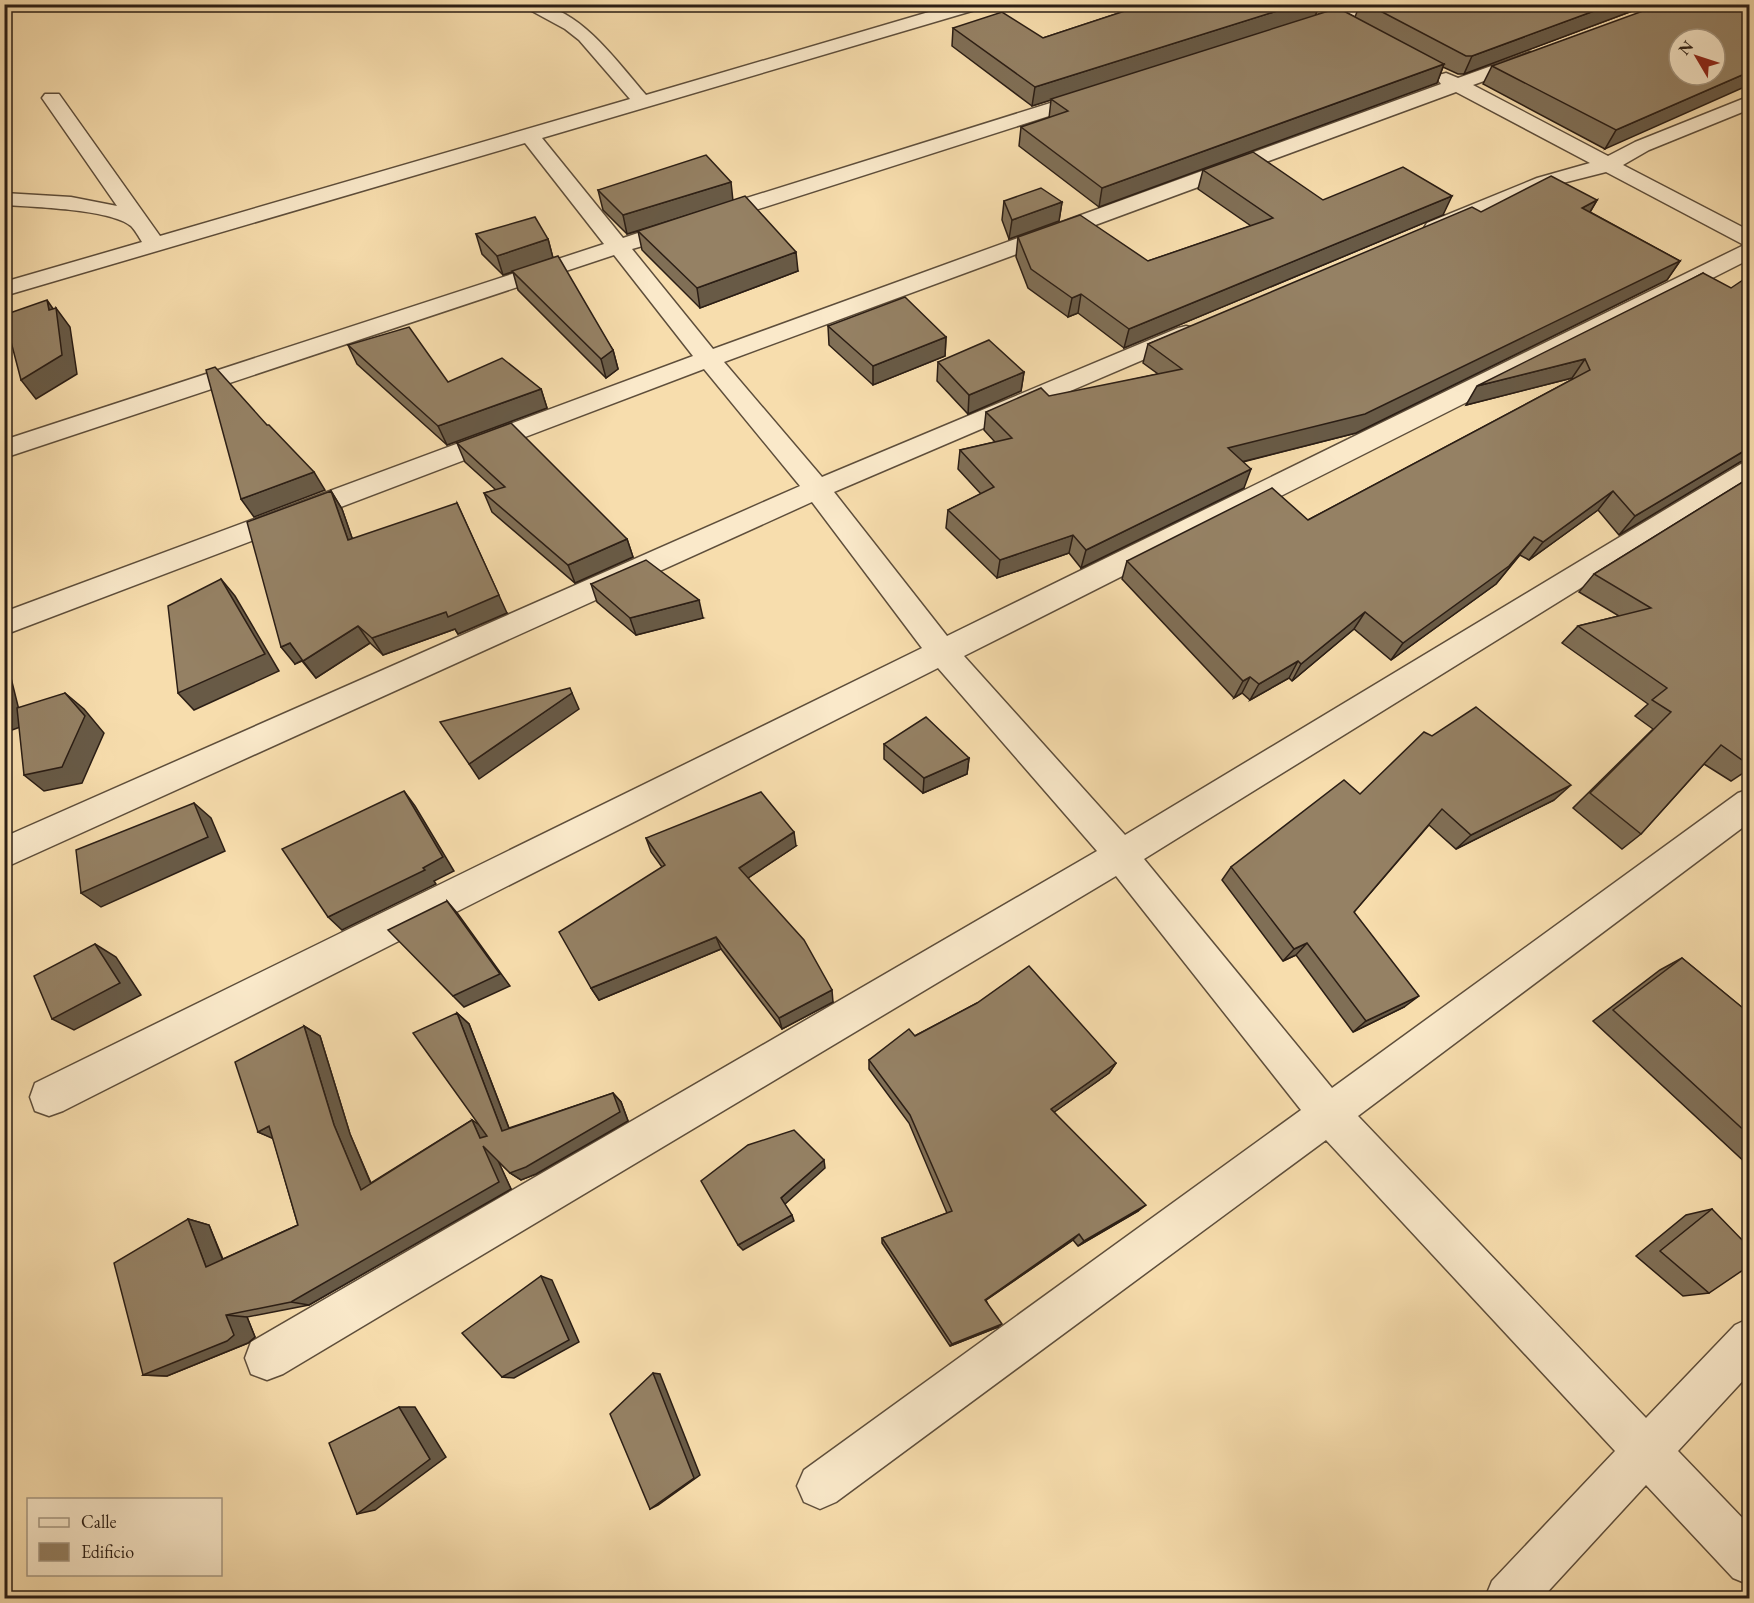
<svg xmlns="http://www.w3.org/2000/svg" width="1754" height="1603" viewBox="0 0 1754 1603" font-family="'EB Garamond',serif">
<rect width="100%" height="100%" fill="#f7ddad"/>
<filter id="stains"><feTurbulence type="fractalNoise" baseFrequency=".00333" numOctaves="4"/><feColorMatrix values="0 0 0 0 .2 0 0 0 0 .09 0 0 0 0 .02 0 0 0 .5 -.17"/></filter>
<radialGradient id="worn" r=".72"><stop offset=".6" stop-color="#630" stop-opacity="0"/><stop offset="1" stop-color="#630" stop-opacity=".3"/></radialGradient>
<g fill="none" stroke-linecap="round" stroke-linejoin="round">
<defs>
<g id="minor">
<path d="M519,4C526,4 535,3 542,5C584,14 619,64 646,95L956,4H984L982,8L542,138L623,238L638,233L646,235L649,240L646,245L632,249L713,349L1441,84L1437,79L1439,75L1446,73L1458,78L1530,52L1536,54L1539,58L1536,62L1473,85L1608,156L1635,142L1750,96V109L1649,150L1623,165L1750,231V259L964,656L1125,835L1741,464L1750,461V483L1144,859L1332,1088L1738,793L1750,789V822L1358,1116L1646,1418L1735,1325L1750,1318V1373L1678,1451L1750,1526V1585L1733,1578L1646,1485L1542,1598H1485L1492,1581L1615,1451L1326,1140L836,1502L820,1509L804,1502L797,1486L804,1470L1301,1110L1116,876L283,1374L267,1380L251,1374L245,1358L251,1342L1097,851L938,668L63,1111L49,1116L35,1111L30,1097L35,1083L922,648L812,502L4,868V837L800,486L704,369L4,635V612L693,356L614,255L4,458V440L604,244L525,143L4,296V282L142,242C139,237 135,230 131,226C110,209 33,207 4,205V193L71,197L117,206L42,98L45,94H59L160,236L630,99L579,40L565,29ZM1456,92L1590,163L1537,178L1427,223L1424,228L1427,233L1435,235L1443,233L1551,186L1606,172L1744,245L947,636L834,492L1194,338L1198,333L1194,328L1186,326L1178,328L822,477L724,362Z"/>
<polygon points="1359,4 1385,4 1383,8 1313,32 1301,32 1298,28 1301,24"/>
<polygon points="1092,90 1099,92 1102,96 1099,100 718,222 710,223 702,222 699,217 702,212"/>
</g>
</defs>
<use href="#minor" stroke="#5e4e3b" stroke-width="3"/>
<use href="#minor" fill="#fae9ca" fill-rule="evenodd"/>
</g>
<g fill="#806f56" stroke="#2b1e15" stroke-width="1.5" fill-rule="evenodd">
<path d="M1146,4H1350L1339,9L1355,17L1360,4H1651L1464,74H1458L1443,67L1437,83L1099,207L1019,146L1021,127L1049,118L1051,100L1032,106L952,46L953,28L1043,38ZM1326,6L1335,9L1315,15L1319,7Z"/>
<polygon points="1749,4 1605,149 1483,84 1492,66"/>
<polygon points="1203,170 1323,200 1443,215 1124,348 1078,313 1068,317 1028,288 1016,257 1018,237 1148,261 1251,226 1198,189"/>
<polygon points="598,190 733,200 798,271 700,308 642,250 638,231 627,234 603,210"/>
<polygon points="1597,200 1590,212 1680,261 1667,280 1356,433 1243,462 1244,488 1081,568 1069,553 997,578 946,528 948,510 981,494 958,469 960,450 995,442 984,430 986,412 1158,374 1143,363 1148,344 1481,212"/>
<polygon points="1004,201 1062,202 1059,221 1009,239 1002,220"/>
<polygon points="476,234 548,239 553,258 613,350 618,369 606,378 518,290 513,272 503,275 482,254"/>
<polygon points="1703,273 1740,462 1619,535 1598,510 1529,560 1520,555 1496,584 1391,660 1354,629 1292,681 1289,678 1250,700 1242,693 1234,698 1122,579 1127,561 1308,520 1573,379 1572,378 1466,405"/>
<polygon points="828,326 946,337 945,356 873,385 829,345"/>
<polygon points="348,345 448,382 541,389 547,408 447,445 357,364"/>
<polygon points="938,362 1024,372 1021,391 968,414 937,381"/>
<polygon points="457,443 627,539 633,557 575,583 492,512 484,493 496,490 465,462"/>
<polygon points="1749,478 1749,769 1731,781 1704,764 1641,834 1622,849 1573,808 1653,729 1635,716 1648,704 1562,643 1578,626 1619,616 1579,592 1594,574"/>
<polygon points="331,491 342,509 352,538 507,613 458,634 455,629 383,655 370,643 316,678 302,661 295,664"/>
<polygon points="591,584 703,618 636,635 597,602"/>
<polygon points="884,744 969,758 967,774 923,793 884,759"/>
<polygon points="1360,794 1554,800 1456,849 1429,825 1354,912 1404,1007 1353,1032 1296,955 1283,961 1222,880 1231,867"/>
<polygon points="646,838 796,846 748,878 833,1002 782,1029 721,949 599,1000 591,988 662,867 651,852"/>
<polygon points="1682,958 1749,1013 1749,1166 1593,1021 1660,970"/>
<polygon points="977,1003 1116,1063 1109,1073 1054,1112 1138,1211 1078,1246 1073,1240 986,1300 998,1327 950,1346 882,1243 882,1238 947,1213 909,1123 869,1069 869,1060"/>
<polygon points="457,1013 469,1024 509,1128 613,1093 621,1102 628,1121 536,1174 521,1180 510,1173 498,1161 511,1189 309,1305 247,1317 255,1337 248,1343 167,1376 143,1375 188,1219 209,1225 223,1259 298,1225 273,1138 258,1132 304,1026 320,1036 350,1134 371,1183 472,1120 480,1126"/>
<polygon points="1712,1209 1709,1293 1683,1296 1636,1256 1686,1215"/>
</g>
<g fill="#685a46" stroke="#2b1e15" stroke-width="1.5">
<polygon points="1299,4 1326,4 1326,6 1319,7 1315,16 1032,106 1035,87"/>
<polygon points="1338,4 1350,4 1336,10"/>
<polygon points="1613,4 1651,4 1464,74 1472,56"/>
<polygon points="1444,64 1437,83 1099,207 1102,188"/>
<polygon points="1749,72 1749,85 1605,149 1616,130"/>
<polygon points="731,182 733,201 627,234 623,215"/>
<polygon points="1452,196 1443,215 1124,348 1129,329"/>
<polygon points="1597,200 1586,219 1582,208"/>
<polygon points="1062,202 1059,221 1009,239 1012,220"/>
<polygon points="548,239 553,258 503,275 497,256"/>
<polygon points="796,252 798,271 700,308 697,288"/>
<polygon points="1680,261 1667,280 1356,433 1221,467 1228,448"/>
<polygon points="1081,294 1078,313 1068,317 1072,298"/>
<polygon points="47,300 56,313 56,308 70,327 77,374 36,399 21,380 49,310"/>
<polygon points="946,337 945,356 873,385 873,366"/>
<polygon points="613,350 618,369 606,378 601,359"/>
<polygon points="1585,359 1572,378 1466,405 1477,386"/>
<polygon points="1024,372 1021,391 968,414 969,395"/>
<polygon points="541,389 547,408 447,445 438,426"/>
<polygon points="1749,448 1749,460 1740,462 1619,535 1635,516"/>
<polygon points="1251,469 1244,488 1081,568 1086,550"/>
<polygon points="314,472 325,490 254,517 241,499"/>
<polygon points="331,491 342,509 359,558 348,540"/>
<polygon points="1613,491 1598,510 1529,560 1543,542"/>
<polygon points="457,503 507,613 458,634 455,629 383,655 372,638 446,612"/>
<polygon points="1073,535 1069,553 997,578 1000,560"/>
<polygon points="1534,537 1496,584 1391,660 1403,643"/>
<polygon points="627,539 633,557 575,583 568,565"/>
<polygon points="221,579 235,596 279,671 194,710 178,693"/>
<polygon points="699,600 703,618 636,635 630,618"/>
<polygon points="1365,612 1354,629 1292,681 1301,664"/>
<polygon points="358,626 370,643 316,678 303,661"/>
<polygon points="290,643 303,660 295,664 281,647"/>
<polygon points="1298,661 1289,678 1250,700 1259,684"/>
<polygon points="4,673 11,678 23,726 4,733"/>
<polygon points="1250,677 1242,693 1234,698 1243,681"/>
<polygon points="65,693 84,709 104,733 82,783 44,791 24,775"/>
<polygon points="572,693 579,709 479,779 469,764"/>
<polygon points="969,758 967,774 923,793 924,778"/>
<polygon points="1571,785 1554,800 1456,849 1471,835"/>
<polygon points="404,791 415,806 454,871 434,881 436,884 342,930 328,917 423,868"/>
<polygon points="194,803 211,818 225,851 101,907 81,893"/>
<polygon points="794,832 796,846 742,882 739,868"/>
<polygon points="447,901 458,914 510,986 464,1007 453,996"/>
<polygon points="716,937 721,949 599,1000 591,988"/>
<polygon points="1307,943 1296,955 1283,961 1294,949"/>
<polygon points="95,944 116,957 141,995 74,1030 52,1019"/>
<polygon points="832,990 833,1002 782,1029 779,1018"/>
<polygon points="1419,996 1404,1007 1353,1032 1366,1021"/>
<polygon points="457,1013 469,1024 513,1139 502,1131"/>
<polygon points="304,1026 320,1036 350,1134 376,1196 361,1190 334,1125"/>
<polygon points="1116,1063 1109,1073 1046,1118 1051,1109"/>
<polygon points="613,1093 621,1102 628,1121 536,1174 521,1180 510,1173"/>
<polygon points="472,1120 484,1128 492,1146 480,1138"/>
<polygon points="269,1126 276,1140 258,1132"/>
<polygon points="483,1146 495,1154 511,1189 309,1305 291,1302"/>
<polygon points="824,1160 825,1168 784,1205 781,1198"/>
<polygon points="1146,1205 1138,1211 1078,1246 1084,1241"/>
<polygon points="792,1215 794,1221 743,1250 738,1245"/>
<polygon points="188,1219 209,1225 227,1271 206,1267"/>
<polygon points="1079,1234 1073,1240 982,1303 985,1300"/>
<polygon points="541,1276 552,1280 579,1342 514,1378 502,1377"/>
<polygon points="226,1315 247,1317 255,1337 248,1343 167,1376 143,1375"/>
<polygon points="1002,1324 998,1327 950,1346 952,1344"/>
<polygon points="653,1373 660,1374 700,1475 658,1505 650,1509"/>
<polygon points="399,1407 415,1407 446,1457 375,1510 357,1514"/>
</g>
<g fill="#958164" stroke="#2b1e15" stroke-width="1.5" fill-rule="evenodd">
<polygon points="1146,4 1299,4 1035,87 953,28 1002,12 1043,38"/>
<polygon points="1367,4 1613,4 1472,56 1466,56"/>
<path d="M1662,4H1749V72L1616,130L1492,66ZM1679,39H1715V75H1679Z"/>
<polygon points="1338,8 1444,64 1102,188 1021,127 1068,111 1051,99"/>
<polygon points="1253,152 1323,200 1403,167 1452,196 1129,329 1081,294 1072,298 1031,269 1018,237 1080,215 1148,261 1273,218 1203,170"/>
<polygon points="706,155 731,182 623,215 598,190"/>
<polygon points="1551,176 1597,200 1582,208 1680,261 1365,414 1228,448 1251,469 1086,550 1073,535 1000,560 948,510 994,487 960,450 1012,438 986,412 1041,388 1049,396 1182,369 1148,344 1472,207 1481,212"/>
<polygon points="1041,188 1062,202 1012,220 1004,201"/>
<polygon points="745,196 796,252 697,288 638,231"/>
<polygon points="535,217 548,239 497,256 476,234"/>
<polygon points="558,256 613,350 601,359 512,271"/>
<polygon points="1703,273 1731,288 1749,276 1749,448 1635,516 1613,491 1543,542 1534,537 1509,566 1403,643 1365,612 1301,664 1298,661 1259,684 1250,677 1243,681 1127,561 1272,488 1308,520 1590,370 1585,359 1477,386"/>
<polygon points="905,297 946,337 873,366 828,326"/>
<polygon points="47,300 49,310 56,308 62,355 21,380 4,315"/>
<polygon points="409,327 448,382 502,358 541,389 438,426 348,345"/>
<polygon points="989,340 1024,372 969,395 938,362"/>
<polygon points="215,367 267,425 269,425 314,472 241,499 206,370"/>
<polygon points="511,423 627,539 568,565 484,493 505,487 457,443"/>
<polygon points="1749,478 1749,765 1721,745 1641,834 1590,793 1671,712 1652,700 1667,688 1578,626 1651,608 1594,574"/>
<polygon points="331,491 348,540 457,503 499,595 448,617 446,612 372,638 358,626 303,661 290,643 281,647 247,522"/>
<polygon points="646,560 699,600 630,618 591,584"/>
<polygon points="221,579 265,654 178,693 168,606"/>
<polygon points="570,688 572,693 469,764 440,722"/>
<polygon points="65,693 85,716 62,767 24,775 17,708"/>
<polygon points="1476,707 1571,785 1471,835 1442,809 1354,912 1419,996 1366,1021 1307,943 1294,949 1231,867 1344,780 1360,794 1424,732 1432,736"/>
<polygon points="926,717 969,758 924,778 884,744"/>
<polygon points="404,791 443,857 423,868 425,870 328,917 282,849"/>
<polygon points="761,792 794,832 739,868 804,940 832,990 779,1018 716,937 591,988 559,932 665,865 646,838"/>
<polygon points="194,803 208,837 81,893 76,850"/>
<polygon points="447,901 500,974 453,996 388,930"/>
<polygon points="95,944 120,983 52,1019 34,976"/>
<polygon points="1682,958 1749,1013 1749,1135 1613,1010"/>
<polygon points="1029,966 1116,1063 1051,1109 1146,1205 1084,1241 1079,1234 985,1300 1002,1324 952,1344 882,1238 952,1211 910,1115 869,1060 909,1029 915,1036 977,1003"/>
<polygon points="457,1013 502,1131 613,1093 620,1112 526,1167 510,1173 483,1146 499,1182 291,1302 226,1315 234,1335 227,1341 143,1375 114,1263 188,1219 206,1267 298,1225 269,1126 258,1132 235,1062 304,1026 334,1125 361,1190 472,1120 480,1138 487,1136 413,1033"/>
<polygon points="794,1130 824,1160 781,1198 792,1215 738,1245 701,1181 748,1145"/>
<polygon points="1712,1209 1749,1247 1749,1266 1709,1293 1660,1251"/>
<polygon points="541,1276 569,1340 502,1377 462,1333"/>
<polygon points="653,1373 694,1478 650,1509 610,1414"/>
<polygon points="399,1407 430,1459 357,1514 329,1443"/>
</g>
<rect width="1754" height="1603" fill="none" stroke="#f7ddad" stroke-width="24"/>
<rect x="6" y="6" width="1742" height="1591" fill="none" stroke="#2b1e15" stroke-width="3"/>
<rect x="12" y="12" width="1730" height="1579" fill="none" stroke="#2b1e15" stroke-width="1.5"/>
<rect x="27" y="1498" width="195" height="78" fill="#fae9ca" stroke="#a79882" stroke-width="1.5"/>
<rect x="39" y="1518" width="30" height="9" fill="#fae9ca" stroke="#a79882" stroke-width="1.5"/>
<text x="81" y="1528" font-size="18" fill="#2b1e15">Calle</text>
<rect x="39" y="1543" width="30" height="18" fill="#958164" stroke="#a79882" stroke-width="1.5"/>
<text x="81" y="1558" font-size="18" fill="#2b1e15">Edificio</text>
<g transform="translate(1697 57) rotate(309)"><circle r="28" fill="#fae9ca" stroke="#a79882" stroke-width="1.5"/>
<path d="M0-4.5L10 22L0 15L-10 22Z" fill="#8f2418"/>
<text y="-9" font-size="16" font-weight="bold" text-anchor="middle" fill="#2b1e15">N</text>
</g>
<rect width="100%" height="100%" filter="url(#stains)"/>
<rect width="100%" height="100%" fill="url(#worn)"/>
</svg>
